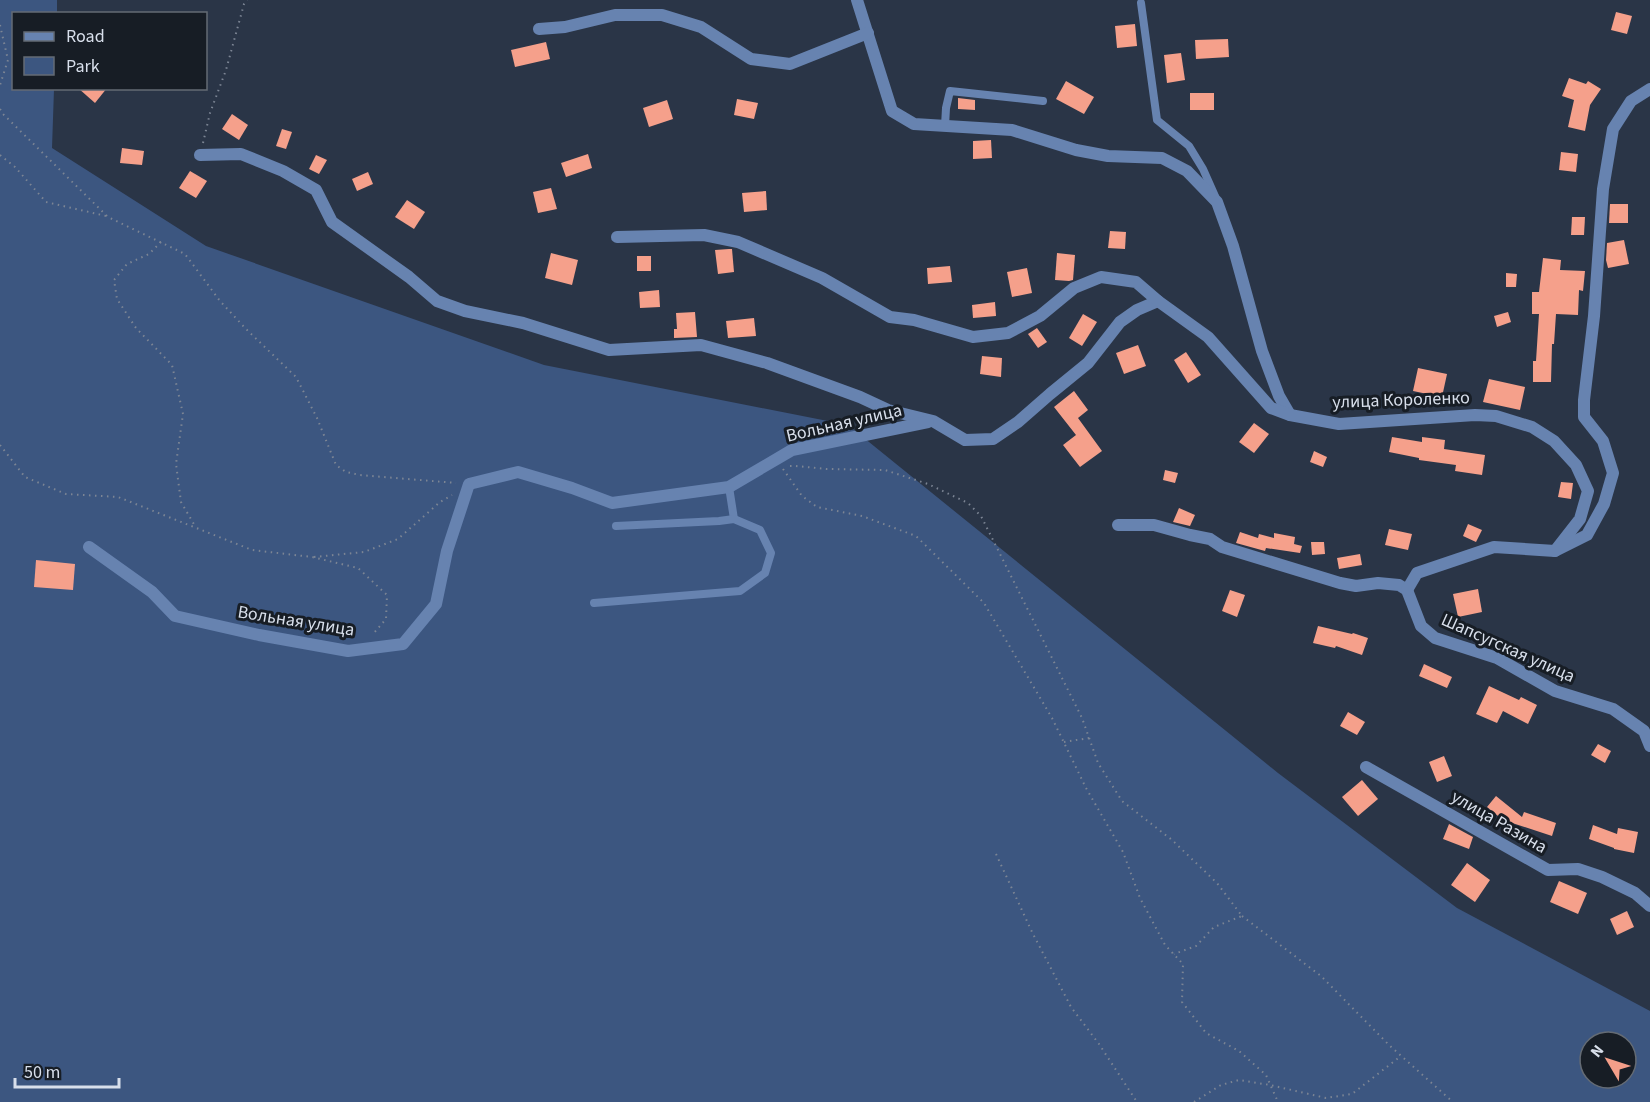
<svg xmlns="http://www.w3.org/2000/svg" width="1650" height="1102" viewBox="0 0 1650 1102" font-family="'Source Sans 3',sans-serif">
<rect width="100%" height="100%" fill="#2a3547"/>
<path fill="#3c5680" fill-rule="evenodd" d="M0,0H57V13L14,14V88L54,89L52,148L206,246L544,365L848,425L1278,773L1457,908L1650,1011V1102H0ZM1590,1042H1626V1078H1590Z"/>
<g fill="#f5a08b">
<polygon points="1616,12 1632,16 1627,34 1611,30"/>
<polygon points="1135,24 1137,46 1117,48 1115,26"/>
<polygon points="1228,39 1229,57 1196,59 1195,40"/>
<polygon points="546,42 550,59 515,67 511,50"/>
<polygon points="1181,53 1185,80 1167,83 1164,55"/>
<polygon points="1569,78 1586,84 1588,81 1601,89 1590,105 1585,131 1568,127 1574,100 1562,96"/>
<polygon points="1066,81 1094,97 1084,114 1056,99"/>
<polygon points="78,88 107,88 95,103"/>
<rect x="1190" y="93" width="24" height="17"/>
<polygon points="958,98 975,100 975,110 958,109"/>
<polygon points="737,99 758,103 754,119 734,115"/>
<polygon points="667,100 673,119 649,127 643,108"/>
<polygon points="232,114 248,125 239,140 222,129"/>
<polygon points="282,129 292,132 286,149 276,146"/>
<polygon points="991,140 992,158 973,159 973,141"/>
<polygon points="122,148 144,151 142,165 120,163"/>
<polygon points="1561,152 1578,154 1576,172 1559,170"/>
<polygon points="588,154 592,168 566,177 561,163"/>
<polygon points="316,155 327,160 319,174 309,169"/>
<polygon points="190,171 207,181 196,198 179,188"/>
<polygon points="368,172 373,184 357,191 352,179"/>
<polygon points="551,188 557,209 538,213 533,192"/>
<polygon points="766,191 767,210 744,212 742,193"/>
<polygon points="407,200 425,212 414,229 395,217"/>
<polygon points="1610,204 1628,204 1628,223 1609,223"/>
<polygon points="1572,217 1585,217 1584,235 1571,235"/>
<polygon points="1110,231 1126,232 1125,249 1108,248"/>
<polygon points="1624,240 1629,264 1608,268 1606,260 1607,243"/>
<polygon points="729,249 732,249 734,272 718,274 715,250"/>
<polygon points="551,253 578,260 572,285 545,278"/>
<polygon points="1057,253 1075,255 1073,280 1069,281 1055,280"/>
<rect x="637" y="256" width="14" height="15"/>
<polygon points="1543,258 1561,260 1560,270 1585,271 1583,291 1579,290 1578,315 1556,314 1554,344 1552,344 1551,382 1533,382 1533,361 1536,361 1539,314 1532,314 1532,292 1539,292"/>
<polygon points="950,266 952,282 928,284 927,268"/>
<polygon points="1027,268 1032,293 1012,297 1007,272"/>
<polygon points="1506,273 1517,274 1516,287 1506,287"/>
<polygon points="659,290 660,307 640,308 639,292"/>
<polygon points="995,302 996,316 973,318 972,305"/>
<polygon points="695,312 697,337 674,338 674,329 677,329 676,313"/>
<polygon points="1508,312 1511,322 1497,327 1494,316"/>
<polygon points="1083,314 1097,322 1082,346 1069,338"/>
<polygon points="754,318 756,336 728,338 726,321"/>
<polygon points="1037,328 1047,342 1038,348 1028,334"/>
<polygon points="1138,345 1146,366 1124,374 1116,353"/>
<polygon points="1186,352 1201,375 1188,383 1174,360"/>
<polygon points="982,356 1002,358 1001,377 980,374"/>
<polygon points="1418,368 1447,374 1442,397 1413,391"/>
<polygon points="1489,379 1525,387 1520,410 1483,402"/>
<polygon points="1074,391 1088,410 1078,418 1102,451 1080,467 1063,445 1076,435 1054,407"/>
<polygon points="1254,423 1269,434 1254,453 1239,442"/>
<polygon points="1392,437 1422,442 1422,437 1445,440 1444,449 1485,455 1482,475 1455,471 1456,465 1419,460 1419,458 1389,452"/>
<polygon points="1314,451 1327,457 1323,467 1310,462"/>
<polygon points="1165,470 1178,473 1175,483 1163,480"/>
<polygon points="1561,482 1573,483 1571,499 1558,497"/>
<polygon points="1179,508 1195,515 1190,526 1173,522"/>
<polygon points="1468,524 1482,530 1476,542 1463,536"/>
<polygon points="1389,529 1412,534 1408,550 1385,545"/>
<polygon points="1240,532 1258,538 1259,534 1274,538 1274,533 1295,537 1294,544 1302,546 1300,553 1266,548 1265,551 1236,543"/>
<polygon points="1311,542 1324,542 1325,554 1312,555"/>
<polygon points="1360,554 1362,565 1339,569 1337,558"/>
<polygon points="36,560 75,564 73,590 34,587"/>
<polygon points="1478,589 1482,612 1458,617 1453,594"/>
<polygon points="1230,590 1245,595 1237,617 1222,611"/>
<polygon points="1318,626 1352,634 1353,633 1368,638 1362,655 1336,646 1335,648 1313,643"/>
<polygon points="1424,664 1452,677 1447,688 1419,676"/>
<polygon points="1489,686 1519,700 1521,697 1537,705 1528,724 1503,711 1497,723 1476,714"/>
<polygon points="1348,712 1365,722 1357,735 1340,726"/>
<polygon points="1598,744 1611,751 1605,763 1591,755"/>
<polygon points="1444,756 1452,776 1437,782 1429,762"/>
<polygon points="1362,780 1378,799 1358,816 1342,797"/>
<polygon points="1496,796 1522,817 1524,812 1556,823 1552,836 1503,820 1487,807"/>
<polygon points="1449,824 1473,837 1469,849 1443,839"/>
<polygon points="1593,825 1617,834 1618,828 1638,832 1634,853 1614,849 1614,848 1589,839"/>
<polygon points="1467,863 1490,880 1475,902 1451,885"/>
<polygon points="1559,881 1587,893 1578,914 1550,902"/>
<polygon points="1627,911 1634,927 1617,935 1610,919"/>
</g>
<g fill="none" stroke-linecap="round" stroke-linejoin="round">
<g stroke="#7c8594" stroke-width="2" stroke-dasharray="1.5 4.5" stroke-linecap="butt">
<polyline points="0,25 8,60 0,85"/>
<polyline points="0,109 3,114 108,217 185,254 220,301 246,329 296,377 317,418 336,465 346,472 360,475 456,483"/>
<polyline points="203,143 210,113 226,70 244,4 247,0"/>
<polyline points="0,155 15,167 46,202 106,216"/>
<polyline points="161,242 149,254 127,264 114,280 117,299 136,328 172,365 183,414 176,464 181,502 195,526"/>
<polyline points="0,445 25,477 66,494 118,497 252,550 312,557 358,568 387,595 386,619 373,634"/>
<polyline points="790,466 796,466 827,469 885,470 928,484 968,503 981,516 1082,718 1098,763 1122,801 1172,840 1217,883 1242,916 1214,927 1196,946 1174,954"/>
<polyline points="783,469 802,496 817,507 862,516 916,536 984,603 1052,718 1086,788 1123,852 1140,898 1165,945 1183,964 1182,1002 1206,1033 1239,1051 1266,1075 1278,1102"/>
<polyline points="314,557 364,552 398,539 440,502 452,495"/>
<polyline points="1064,742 1089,738"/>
<polyline points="996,854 1032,932 1071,1007 1099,1044 1137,1102"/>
<polyline points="1242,916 1321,976 1390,1046 1453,1102"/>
<polyline points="1194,1102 1221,1085 1239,1080 1270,1085 1326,1098 1352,1094 1401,1056"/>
</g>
<g stroke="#6783b0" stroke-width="8">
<polyline points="1141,3 1157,120 1189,146 1203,169 1215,196"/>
<polyline points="945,126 946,108 950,91 1043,101"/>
<polyline points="729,487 734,519"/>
<polyline points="594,603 740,591 765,573 771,553 760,530 734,519 719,521 616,526"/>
</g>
<g stroke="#6783b0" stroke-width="12">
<polyline points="857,0 892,111 914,124 1012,130 1076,150 1108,156 1162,158 1187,171 1217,202 1233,246 1262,351 1279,396 1290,415"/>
<polyline points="539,29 565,27 615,15 662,15 701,27 751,59 790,64 868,33"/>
<polyline points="200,155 241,154 283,171 316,190 332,222 409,277 437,301 465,311 523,323 609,350 701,345 767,363 860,397 888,410 933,421 965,440 993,439 1018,422 1050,394 1088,363 1120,322 1137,310 1158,301"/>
<polyline points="617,237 704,235 738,242 822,278 890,317 914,320 973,337 1008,333 1040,316 1074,288 1101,277 1136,282 1158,301 1208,337 1271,408 1290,415 1339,424 1475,415 1496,416 1532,427 1554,441 1576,465 1588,491 1580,519 1555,551"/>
<polyline points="1118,525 1154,525 1190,535 1210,539 1222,547 1340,583 1356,586 1378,583 1399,585 1407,590 1421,626 1435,638 1497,658 1555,691 1613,709 1644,731 1650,746"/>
<polyline points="89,547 152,592 175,616 259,635 348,651 403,644 436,604 447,551 469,484 518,472 572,488 612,503 729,487 792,450 928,422"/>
<polyline points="1407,590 1417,573 1494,547 1555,551 1587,535 1604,504 1613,473 1603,441 1584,417 1584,400 1594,316 1603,189 1613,129 1631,101 1650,89"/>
<polyline points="1366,767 1548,870 1578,869 1602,877 1635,893 1650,906"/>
</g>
</g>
<g text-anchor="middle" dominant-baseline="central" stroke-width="6" stroke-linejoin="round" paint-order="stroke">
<g font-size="18" fill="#d8dfeb" stroke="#171d25">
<text transform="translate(1401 400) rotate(-2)">улица Короленко</text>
<text transform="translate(844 423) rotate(-13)">Вольная улица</text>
<text transform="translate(296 621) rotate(9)">Вольная улица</text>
<text transform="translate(1508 648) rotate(24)">Шапсугская улица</text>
<text transform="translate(1499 822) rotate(30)">улица Разина</text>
</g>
</g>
<rect x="12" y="12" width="195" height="78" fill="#171d25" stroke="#646b74" stroke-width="1.5"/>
<rect x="24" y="32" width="30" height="9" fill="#6783b0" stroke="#646b74" stroke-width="1.5"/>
<text x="66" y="42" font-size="18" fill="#d8dfeb">Road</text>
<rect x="24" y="57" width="30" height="18" fill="#3c5680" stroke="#646b74" stroke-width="1.5"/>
<text x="66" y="72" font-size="18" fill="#d8dfeb">Park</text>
<g transform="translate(1608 1060) rotate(309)"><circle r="28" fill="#171d25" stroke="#646b74" stroke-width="1.5"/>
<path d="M0-4.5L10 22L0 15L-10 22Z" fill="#f49e89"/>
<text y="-9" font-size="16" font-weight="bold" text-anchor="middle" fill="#d8dfeb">N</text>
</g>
<path d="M15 1078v9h104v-9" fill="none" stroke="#d8dfeb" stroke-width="3"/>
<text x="24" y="1078" font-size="18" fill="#d8dfeb" stroke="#171d25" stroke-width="4.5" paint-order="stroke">50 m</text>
</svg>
